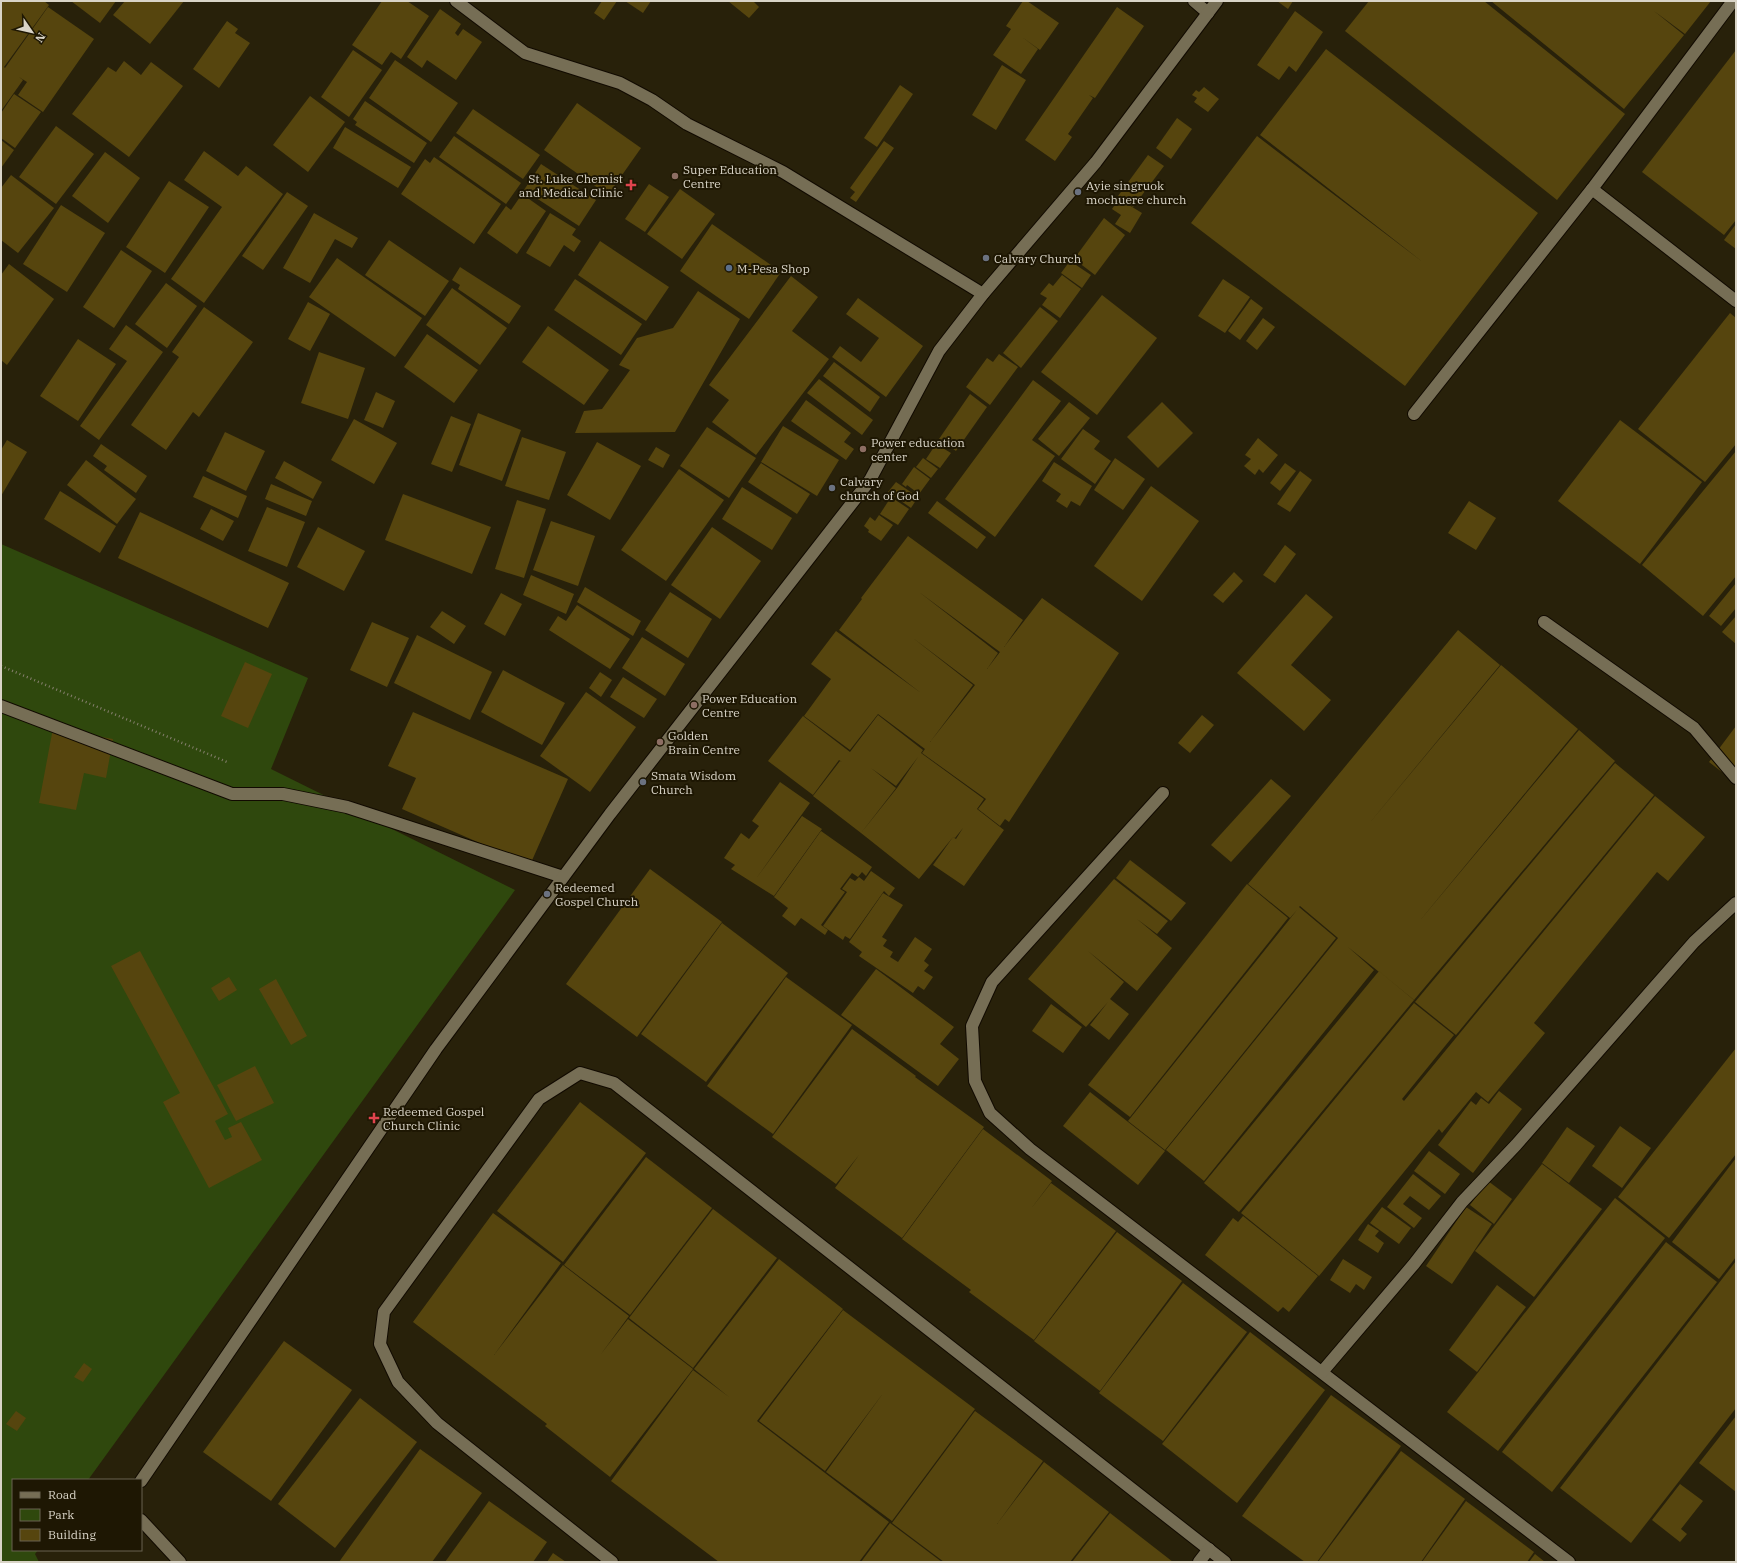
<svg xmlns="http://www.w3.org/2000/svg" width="1737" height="1563" viewBox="0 0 1737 1563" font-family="'IBM Plex Serif',serif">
<rect width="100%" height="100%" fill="#28210a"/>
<polygon fill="#2f480d" points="1,544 308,678 271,769 515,890 88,1480 13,1480 13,1550 38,1550 35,1554 39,1562 1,1562"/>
<g fill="#56450e" fill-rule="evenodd">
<polygon points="1,1 44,1 49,5 4,67 5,68 48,7 94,39 43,112 18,95 27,82 19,77 23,80 1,111"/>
<polygon points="71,1 116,1 100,23"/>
<polygon points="125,1 184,1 150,44 113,15"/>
<polygon points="382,1 407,1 429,16 401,59 391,52 382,65 352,45"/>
<polygon points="602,1 617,1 604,20 594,13"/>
<polygon points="625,1 651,1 643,13"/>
<polygon points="728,1 753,1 759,7 749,18"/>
<polygon points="1023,1 1027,1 1059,23 1040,50 1022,37 1038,49 1021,74 993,55 1011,29 1006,26"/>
<polygon points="1277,1 1293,1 1288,9"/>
<polygon points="1369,1 1484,1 1625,114 1557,200 1345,31"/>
<polygon points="1491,1 1711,1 1685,34 1654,11 1684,35 1624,109"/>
<polygon points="1117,7 1144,26 1095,98 1089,95 1093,98 1068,134 1072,137 1055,161 1025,140"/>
<polygon points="440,9 461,24 455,33 458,36 463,29 482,42 456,80 427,60 422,68 407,57"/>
<polygon points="1295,11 1323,32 1296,72 1289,66 1279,80 1257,65"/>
<polygon points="227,21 238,29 235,33 250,43 219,88 193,69"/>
<polygon points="1326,49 1538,213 1405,386 1191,223 1257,136 1424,263 1260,135"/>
<polygon points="353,50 382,70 349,117 321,97"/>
<polygon points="1736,50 1736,220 1724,235 1642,172"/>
<polygon points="395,60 458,103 431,142 369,98"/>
<polygon points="124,61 141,75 151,62 183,86 129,157 72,114 108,67 116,72"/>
<polygon points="1002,65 1026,80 996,130 972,115"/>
<polygon points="900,85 913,94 877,147 864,138"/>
<polygon points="1204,87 1219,99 1208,112 1194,102 1197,98 1192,95 1196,90 1199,92"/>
<polygon points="14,94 41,112 15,148 1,138 1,113"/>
<polygon points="310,96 345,122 308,172 273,145"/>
<polygon points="365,101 427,143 414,163 355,125 357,122 353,119"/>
<polygon points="577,103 641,148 608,195 544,150"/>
<polygon points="473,109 540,155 523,179 456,133"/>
<polygon points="1177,118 1192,129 1171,159 1156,148"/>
<polygon points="56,126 94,154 56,204 19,177"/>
<polygon points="345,127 411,167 398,188 333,148"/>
<polygon points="454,136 521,183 506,204 439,157"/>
<polygon points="1,140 14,150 1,168"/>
<polygon points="884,141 894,148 856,202 850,198 855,192 850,188"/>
<polygon points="204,151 238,176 246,166 283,194 204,303 171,279 222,207 184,180"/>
<polygon points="105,152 140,178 108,223 72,196"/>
<polygon points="1148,155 1164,166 1133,207 1118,196"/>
<polygon points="434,157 501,204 474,244 401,194 425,159 430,163"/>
<polygon points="541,164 596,200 579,226 524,190"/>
<polygon points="11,175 54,208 18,253 1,240 1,188"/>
<polygon points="169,181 209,207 165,273 126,247"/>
<polygon points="649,184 669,197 645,232 625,219"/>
<polygon points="680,189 715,214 682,259 647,234"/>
<polygon points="287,192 308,206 263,270 242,256"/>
<polygon points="522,194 546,211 517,254 487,233 506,206 511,210"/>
<polygon points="1119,199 1142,213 1130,233 1115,224 1121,215 1112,209"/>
<polygon points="61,205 105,233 67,292 23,264"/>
<polygon points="314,213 358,238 352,248 335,239 310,283 283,268"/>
<polygon points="550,213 576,229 572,235 581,241 574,252 564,245 550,267 526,253"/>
<polygon points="1104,218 1125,235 1095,275 1074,259"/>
<polygon points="712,224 781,272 749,319 680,271"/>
<polygon points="1736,224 1736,249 1724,240"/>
<polygon points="389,240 449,281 425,316 365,275"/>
<polygon points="600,241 669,287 646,321 578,275"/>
<polygon points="121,250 152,271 114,328 83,307"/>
<polygon points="337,258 422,318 395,357 309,297"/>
<polygon points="1070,261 1091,275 1082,288 1061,273"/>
<polygon points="9,264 54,299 7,365 1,360 1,275"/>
<polygon points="460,267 521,306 509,324 458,289 460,285 452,280"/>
<polygon points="1062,275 1081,289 1060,318 1042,305 1047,298 1040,294 1049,283 1053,286"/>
<polygon points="791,276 818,297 792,331 829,359 756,455 712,422 729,400 709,385"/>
<polygon points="575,279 642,324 621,355 554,310"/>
<polygon points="1223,279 1250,297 1225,333 1198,316"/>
<polygon points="166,283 197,306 167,348 135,324"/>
<polygon points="452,288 507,328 480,365 426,325"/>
<polygon points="698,291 740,319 675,432 575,433 584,411 602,409 630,370 619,365 637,338 673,328"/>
<polygon points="1102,295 1157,338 1097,415 1041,372"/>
<polygon points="858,298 923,346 886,397 832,357 840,346 861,362 879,338 846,314"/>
<polygon points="1251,299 1263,308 1240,340 1228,331"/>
<polygon points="308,302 330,314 310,351 288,339"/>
<polygon points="204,307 253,342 199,417 193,412 166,450 131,425 179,357 172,352"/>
<polygon points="1040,307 1058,321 1021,368 1003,353"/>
<polygon points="1730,313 1736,318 1736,444 1705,482 1638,429"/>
<polygon points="1263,318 1275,327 1257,350 1246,341"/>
<polygon points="126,325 163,352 99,440 80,426 127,361 109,349"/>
<polygon points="548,326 609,370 584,405 522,362"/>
<polygon points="427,334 478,370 454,403 404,367"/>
<polygon points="78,339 116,364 78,421 40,396"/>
<polygon points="319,352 365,368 348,419 301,403"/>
<polygon points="999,354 1018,367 990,405 966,387 987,358 993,362"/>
<polygon points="834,362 880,397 870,412 823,376"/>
<polygon points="819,379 873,420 862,435 807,393"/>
<polygon points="1033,380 1061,401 1032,440 1055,456 995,537 945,499"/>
<polygon points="376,392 395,401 383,428 364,420"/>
<polygon points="970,394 987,407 956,451 939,439"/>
<polygon points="806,400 851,433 844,442 854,449 846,460 791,421"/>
<polygon points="1069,402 1090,418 1059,456 1038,439"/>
<polygon points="1162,402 1193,433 1158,468 1127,437"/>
<polygon points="478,413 521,430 502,481 459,465"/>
<polygon points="451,416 471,424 452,472 431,464"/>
<polygon points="354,419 397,443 374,484 331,460"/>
<polygon points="1620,420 1702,482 1640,564 1558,501"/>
<polygon points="783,426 839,460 817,496 761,462"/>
<polygon points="707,427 756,458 729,498 680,466"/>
<polygon points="1083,429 1100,441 1094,449 1111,461 1095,484 1061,459"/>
<polygon points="225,432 265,451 246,491 206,471"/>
<polygon points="522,437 566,452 549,500 505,486"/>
<polygon points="1258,438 1278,455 1263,473 1259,469 1255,475 1244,466 1251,459 1245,455"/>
<polygon points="7,440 27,452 1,496 1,450"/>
<polygon points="597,442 641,466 610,520 567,495"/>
<polygon points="101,444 147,476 136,493 104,470 107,466 93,456"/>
<polygon points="936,444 951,453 940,468 926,459"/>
<polygon points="656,447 670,455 663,468 648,460"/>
<polygon points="1736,451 1736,576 1703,616 1642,565"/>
<polygon points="923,458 938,469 931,478 916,467"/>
<polygon points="1115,458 1145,479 1123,510 1094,490"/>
<polygon points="86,460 136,499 117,524 67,485"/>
<polygon points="284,461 322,482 313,499 275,478"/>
<polygon points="1054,462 1092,486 1080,506 1071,501 1067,508 1056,501 1061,494 1042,481"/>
<polygon points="761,463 810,494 797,514 748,482"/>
<polygon points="1285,463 1296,471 1280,491 1270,483"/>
<polygon points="914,467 930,479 919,494 907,485 906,487 902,484"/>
<polygon points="679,469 724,500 666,581 621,550"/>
<polygon points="1300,471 1312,480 1290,512 1277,504"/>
<polygon points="203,476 247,496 238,518 193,497"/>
<polygon points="896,482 918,497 911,508 888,492"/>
<polygon points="271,484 312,501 306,516 265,499"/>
<polygon points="1151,486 1199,521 1142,601 1094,566"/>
<polygon points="742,487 792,518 772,550 722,519"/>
<polygon points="60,491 116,526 100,553 44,519"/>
<polygon points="403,494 491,527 472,574 385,540"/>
<polygon points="891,497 909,509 898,525 880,514"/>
<polygon points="517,500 546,509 524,578 495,569"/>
<polygon points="937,501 986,537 977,549 928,513"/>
<polygon points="1469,501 1496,518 1476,550 1448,533"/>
<polygon points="267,507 305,522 287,567 248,551"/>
<polygon points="211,509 234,521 223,541 200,529"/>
<polygon points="140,512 289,583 268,628 118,558"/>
<polygon points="879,515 893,525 881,541 868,532 869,530 864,526 870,517 875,521"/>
<polygon points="551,521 595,536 578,586 533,570"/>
<polygon points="318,527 365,551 344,591 297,567"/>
<polygon points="712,527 761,561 720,619 671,585"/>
<path d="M908,536L1023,620L1004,647L1042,598L1119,653L1009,822L1005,819L1000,826L978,809L986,799L922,753L925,749L878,714L850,750L804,716L831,679L811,664L836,631L921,693L839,630L862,599L861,598ZM919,592L1000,652L987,669L998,653ZM913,638L975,685L930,742L973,685Z"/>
<polygon points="1285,545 1296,554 1275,583 1263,575"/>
<polygon points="1234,572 1243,581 1223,603 1213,595"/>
<polygon points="531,575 574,594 566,614 523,595"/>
<polygon points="1736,583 1736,608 1721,626 1709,616"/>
<polygon points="585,587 641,621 633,636 577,602"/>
<polygon points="670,592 712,619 688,658 645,630"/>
<polygon points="501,593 522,604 505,636 484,624"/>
<polygon points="1306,594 1333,617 1291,665 1331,700 1304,731 1237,673"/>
<polygon points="577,605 630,639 610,669 549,630 558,616 566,621"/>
<polygon points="442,611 466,626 454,644 430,627"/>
<polygon points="1736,616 1736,644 1722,632"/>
<polygon points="372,622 409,638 387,687 350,670"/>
<polygon points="1458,630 1500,665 1367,826 1501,665 1578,729 1417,924 1579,730 1615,761 1414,1000 1348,947 1374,970 1204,1181 1166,1150 1338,938 1300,906 1299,907 1336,938 1165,1150 1128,1121 1297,910 1290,918 1248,884"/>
<polygon points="417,635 492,672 470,720 394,683"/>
<polygon points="642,637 685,664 665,696 622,668"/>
<polygon points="245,662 272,674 248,728 221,716"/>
<polygon points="503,670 565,703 542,745 481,712"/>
<polygon points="600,672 612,680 601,697 589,688"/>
<polygon points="623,677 657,699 644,718 610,697"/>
<polygon points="586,692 636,727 590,792 540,756"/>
<polygon points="413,712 568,779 530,865 402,809 416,778 388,766"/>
<polygon points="878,715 923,750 921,753 984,799 977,809 1004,830 964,886 933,865 953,837 956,839 963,828 955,838 953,837 919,879 861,833 897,788 918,757 896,786 871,768 896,788 861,833 813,796 840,761 842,762 839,760 813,795 768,761 803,716 850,752"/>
<polygon points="1202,715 1214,725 1190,753 1178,743"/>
<polygon points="1736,726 1736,783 1709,762"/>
<polygon points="53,728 113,739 106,778 84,773 76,810 39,803"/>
<polygon points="1615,763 1654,795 1456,1035 1415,1002"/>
<polygon points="1271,779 1291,796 1231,862 1211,845"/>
<polygon points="780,782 810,803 755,880 802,816 822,829 774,896 731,869 735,865 724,858 741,833 749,839 759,826 752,821"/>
<polygon points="1655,796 1705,837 1668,881 1657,872 1534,1023 1545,1033 1488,1102 1476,1092 1442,1133 1439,1129 1319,1276 1241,1213 1414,1003 1454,1035 1402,1099 1404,1101"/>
<polygon points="821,831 872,867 866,876 862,872 858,877 852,873 840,889 845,892 821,925 828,930 825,935 801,918 795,926 782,916 788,908 774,897"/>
<polygon points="1130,860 1186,903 1171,921 1116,878"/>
<polygon points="650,869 722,922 637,1037 566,984"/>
<polygon points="871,871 895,888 889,896 884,891 850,939 845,936 843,940 823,926 847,892 842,889 850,878 855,881 859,877 864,881"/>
<polygon points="1114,879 1168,921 1157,934 1137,919 1172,948 1137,991 1088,951 1096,958 1090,964 1096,958 1124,982 1110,999 1129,1014 1109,1040 1090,1025 1108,1002 1086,1027 1028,979"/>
<polygon points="1247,884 1288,918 1130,1117 1088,1085"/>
<polygon points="883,893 903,905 882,937 887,940 883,946 893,952 890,957 898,962 915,937 932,949 924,961 929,965 924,971 933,977 924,990 918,986 913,993 859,956 862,952 849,942"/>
<polygon points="722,923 788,973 706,1082 641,1034"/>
<polygon points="140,951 228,1114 215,1121 225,1140 232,1137 228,1128 241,1122 262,1160 209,1188 163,1102 180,1093 111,966"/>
<polygon points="876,969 954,1027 940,1044 959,1059 938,1086 841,1015"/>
<polygon points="1379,971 1414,1000 1239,1212 1204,1183"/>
<polygon points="229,977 237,990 219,1001 211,988"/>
<polygon points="786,977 852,1025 773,1134 707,1086"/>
<polygon points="276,979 307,1036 291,1045 259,989"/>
<polygon points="1051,1004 1082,1027 1063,1053 1032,1031"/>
<polygon points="852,1029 916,1076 915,1077 984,1127 902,1238 835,1188 859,1155 836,1184 772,1137"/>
<polygon points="1736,1048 1736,1154 1669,1238 1618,1197"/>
<polygon points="255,1066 274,1103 236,1121 217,1085"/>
<polygon points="1499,1091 1522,1109 1473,1173 1438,1145 1471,1101 1476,1105 1481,1098 1489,1104"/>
<polygon points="1090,1092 1165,1151 1138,1185 1063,1126"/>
<polygon points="580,1102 646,1153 563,1262 497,1211"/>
<polygon points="1620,1126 1651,1148 1622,1188 1592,1166"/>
<polygon points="1567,1127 1595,1146 1569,1183 1542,1163"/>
<polygon points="983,1129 1052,1181 1030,1210 1051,1183 1116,1231 1034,1340 969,1292 971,1290 902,1239"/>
<polygon points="1429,1151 1460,1174 1445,1194 1414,1171"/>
<polygon points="646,1157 712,1208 630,1315 564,1265"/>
<polygon points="1736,1158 1736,1257 1719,1279 1672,1242"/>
<polygon points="1542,1164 1602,1209 1534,1297 1475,1251"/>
<polygon points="1413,1174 1441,1196 1429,1210 1410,1196 1403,1204 1422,1218 1414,1228 1387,1207"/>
<polygon points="1488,1181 1512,1199 1494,1224 1470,1205"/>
<polygon points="1615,1198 1665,1238 1498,1451 1447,1412"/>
<polygon points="1382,1207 1411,1228 1399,1244 1370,1223"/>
<polygon points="1466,1207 1492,1224 1452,1284 1426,1266"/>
<polygon points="713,1209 777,1258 693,1368 629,1318"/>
<polygon points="493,1213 561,1263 494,1355 563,1265 629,1316 601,1354 628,1319 693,1369 610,1477 545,1426 547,1424 413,1322"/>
<polygon points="1243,1216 1318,1276 1289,1312 1283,1307 1278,1312 1205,1255 1233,1218 1238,1222"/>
<polygon points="1368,1224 1379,1231 1375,1236 1384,1243 1378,1253 1358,1240"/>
<polygon points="1117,1232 1182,1281 1100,1391 1034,1341"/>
<polygon points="1666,1242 1717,1282 1552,1492 1502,1452"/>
<polygon points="779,1259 843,1309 757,1421 889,1522 859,1562 719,1562 611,1481 693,1370 729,1397 694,1369"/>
<polygon points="1343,1259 1372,1277 1364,1290 1356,1284 1350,1293 1330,1280"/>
<polygon points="1736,1261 1736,1408 1631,1543 1560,1488"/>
<polygon points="1183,1283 1247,1332 1163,1441 1099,1393"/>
<polygon points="1497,1285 1526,1307 1477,1372 1449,1350"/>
<polygon points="843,1310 975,1409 892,1521 826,1472 884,1392 825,1471 759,1421"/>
<polygon points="1250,1332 1325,1390 1237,1503 1162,1444"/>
<polygon points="284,1341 352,1390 271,1501 203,1452"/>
<polygon points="84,1363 92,1369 83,1382 74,1377"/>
<polygon points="1331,1395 1401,1446 1317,1562 1305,1562 1242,1516"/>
<polygon points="360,1398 417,1442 335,1548 278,1504"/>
<polygon points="16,1411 26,1418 17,1431 6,1424"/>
<polygon points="975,1411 1043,1461 997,1524 1044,1462 1109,1512 1070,1562 944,1562 892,1523"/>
<polygon points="1736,1416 1736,1492 1699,1463"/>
<polygon points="420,1449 482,1493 432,1562 339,1562"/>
<polygon points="1401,1451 1465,1499 1421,1562 1318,1562"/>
<polygon points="1680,1484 1703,1501 1681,1529 1687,1534 1680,1542 1652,1520"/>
<polygon points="489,1501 547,1542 533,1562 445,1562"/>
<polygon points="1466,1501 1534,1552 1527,1562 1422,1562"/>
<polygon points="1110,1513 1173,1562 1072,1562"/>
<polygon points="890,1523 942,1562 861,1562"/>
<polygon points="553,1553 566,1562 547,1562"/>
<polygon points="1535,1554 1545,1562 1529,1562"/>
</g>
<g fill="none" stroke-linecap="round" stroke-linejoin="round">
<defs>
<g id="minor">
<polyline points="456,1 525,53 620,83 652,100 687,124 783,172 983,294"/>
<polyline points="1194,1 1208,13"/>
<polyline points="1733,1 1592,189 1736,301"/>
<polyline points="1414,414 1592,189"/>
<polyline points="1544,622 1694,728 1736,778"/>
<polyline points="1,706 232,794 283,794 347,807 563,877"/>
<polyline points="1163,793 992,982 972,1026 975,1081 990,1113 1030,1149 1569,1562"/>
<polyline points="1322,1372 1414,1264 1462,1202 1516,1145 1694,942 1736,903"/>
<polyline points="141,1481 436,1049 610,814 870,480 939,351 983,294 1096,162 1217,1"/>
<polyline points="141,1520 180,1562"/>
<polyline points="612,1562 437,1423 398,1382 380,1344 384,1312 539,1099 580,1073 614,1083 1225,1562"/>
<polyline points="1199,1562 1209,1549"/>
</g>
</defs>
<use href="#minor" stroke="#110a00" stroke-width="14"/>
<polyline stroke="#86806e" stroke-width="2.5" stroke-dasharray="1 3" stroke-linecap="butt" points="1,666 227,762"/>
<use href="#minor" stroke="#766e55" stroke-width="12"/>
</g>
<g fill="#8d6e63" stroke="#1e1703" stroke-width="1.5">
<circle cx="675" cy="176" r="4"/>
<circle cx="863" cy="449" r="4"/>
<circle cx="694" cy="705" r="4"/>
<circle cx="660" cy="742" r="4"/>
</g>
<g fill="#e0444e" stroke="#1e1703" stroke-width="1.5">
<path d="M629 179h4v4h4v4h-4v4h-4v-4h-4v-4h4z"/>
<path d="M372 1112h4v4h4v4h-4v4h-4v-4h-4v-4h4z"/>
</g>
<g fill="#6b7280" stroke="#1e1703" stroke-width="1.5">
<circle cx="1078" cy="192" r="4"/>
<circle cx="986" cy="258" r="4"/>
<circle cx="832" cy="488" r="4"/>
<circle cx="643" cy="782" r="4"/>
<circle cx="547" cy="894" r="4"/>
</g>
<circle fill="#5c6f8a" stroke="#1e1703" stroke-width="1.5" cx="729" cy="268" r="4"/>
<g text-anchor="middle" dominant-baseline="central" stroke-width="4" stroke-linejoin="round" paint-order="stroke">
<g font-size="12" fill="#d9d4c7" stroke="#1e1703" text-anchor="start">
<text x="683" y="169">Super Education<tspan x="683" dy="14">Centre</tspan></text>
<text x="623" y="178" text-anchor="end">St. Luke Chemist<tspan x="623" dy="14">and Medical Clinic</tspan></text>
<text x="1086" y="185">Ayie singruok<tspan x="1086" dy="14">mochuere church</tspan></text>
<text x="994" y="258">Calvary Church</text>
<text x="737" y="268">M-Pesa Shop</text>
<text x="871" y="442">Power education<tspan x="871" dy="14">center</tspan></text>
<text x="840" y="481">Calvary<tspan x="840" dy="14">church of God</tspan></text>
<text x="702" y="698">Power Education<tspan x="702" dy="14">Centre</tspan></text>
<text x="668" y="735">Golden<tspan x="668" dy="14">Brain Centre</tspan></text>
<text x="651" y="775">Smata Wisdom<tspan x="651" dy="14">Church</tspan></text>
<text x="555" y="887">Redeemed<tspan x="555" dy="14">Gospel Church</tspan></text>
<text x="383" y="1111">Redeemed Gospel<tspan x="383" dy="14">Church Clinic</tspan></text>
</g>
</g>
<rect width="1737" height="1563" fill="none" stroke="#d9d4c7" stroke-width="4"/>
<rect x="12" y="1479" width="130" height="72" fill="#1e1703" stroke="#696351"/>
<rect x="20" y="1492" width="20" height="6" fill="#766e55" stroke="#696351"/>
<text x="48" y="1499" font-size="12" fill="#d9d4c7">Road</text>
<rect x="20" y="1509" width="20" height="12" fill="#2f480d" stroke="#696351"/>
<text x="48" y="1519" font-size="12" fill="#d9d4c7">Park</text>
<rect x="20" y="1529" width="20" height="12" fill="#56450e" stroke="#696351"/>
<text x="48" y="1539" font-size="12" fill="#d9d4c7">Building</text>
<g transform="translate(32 32) rotate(124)" stroke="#1e1703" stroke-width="3" paint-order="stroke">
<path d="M0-3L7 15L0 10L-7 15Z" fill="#d9d4c7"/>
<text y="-6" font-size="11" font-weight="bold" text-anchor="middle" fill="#d9d4c7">N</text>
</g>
</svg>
